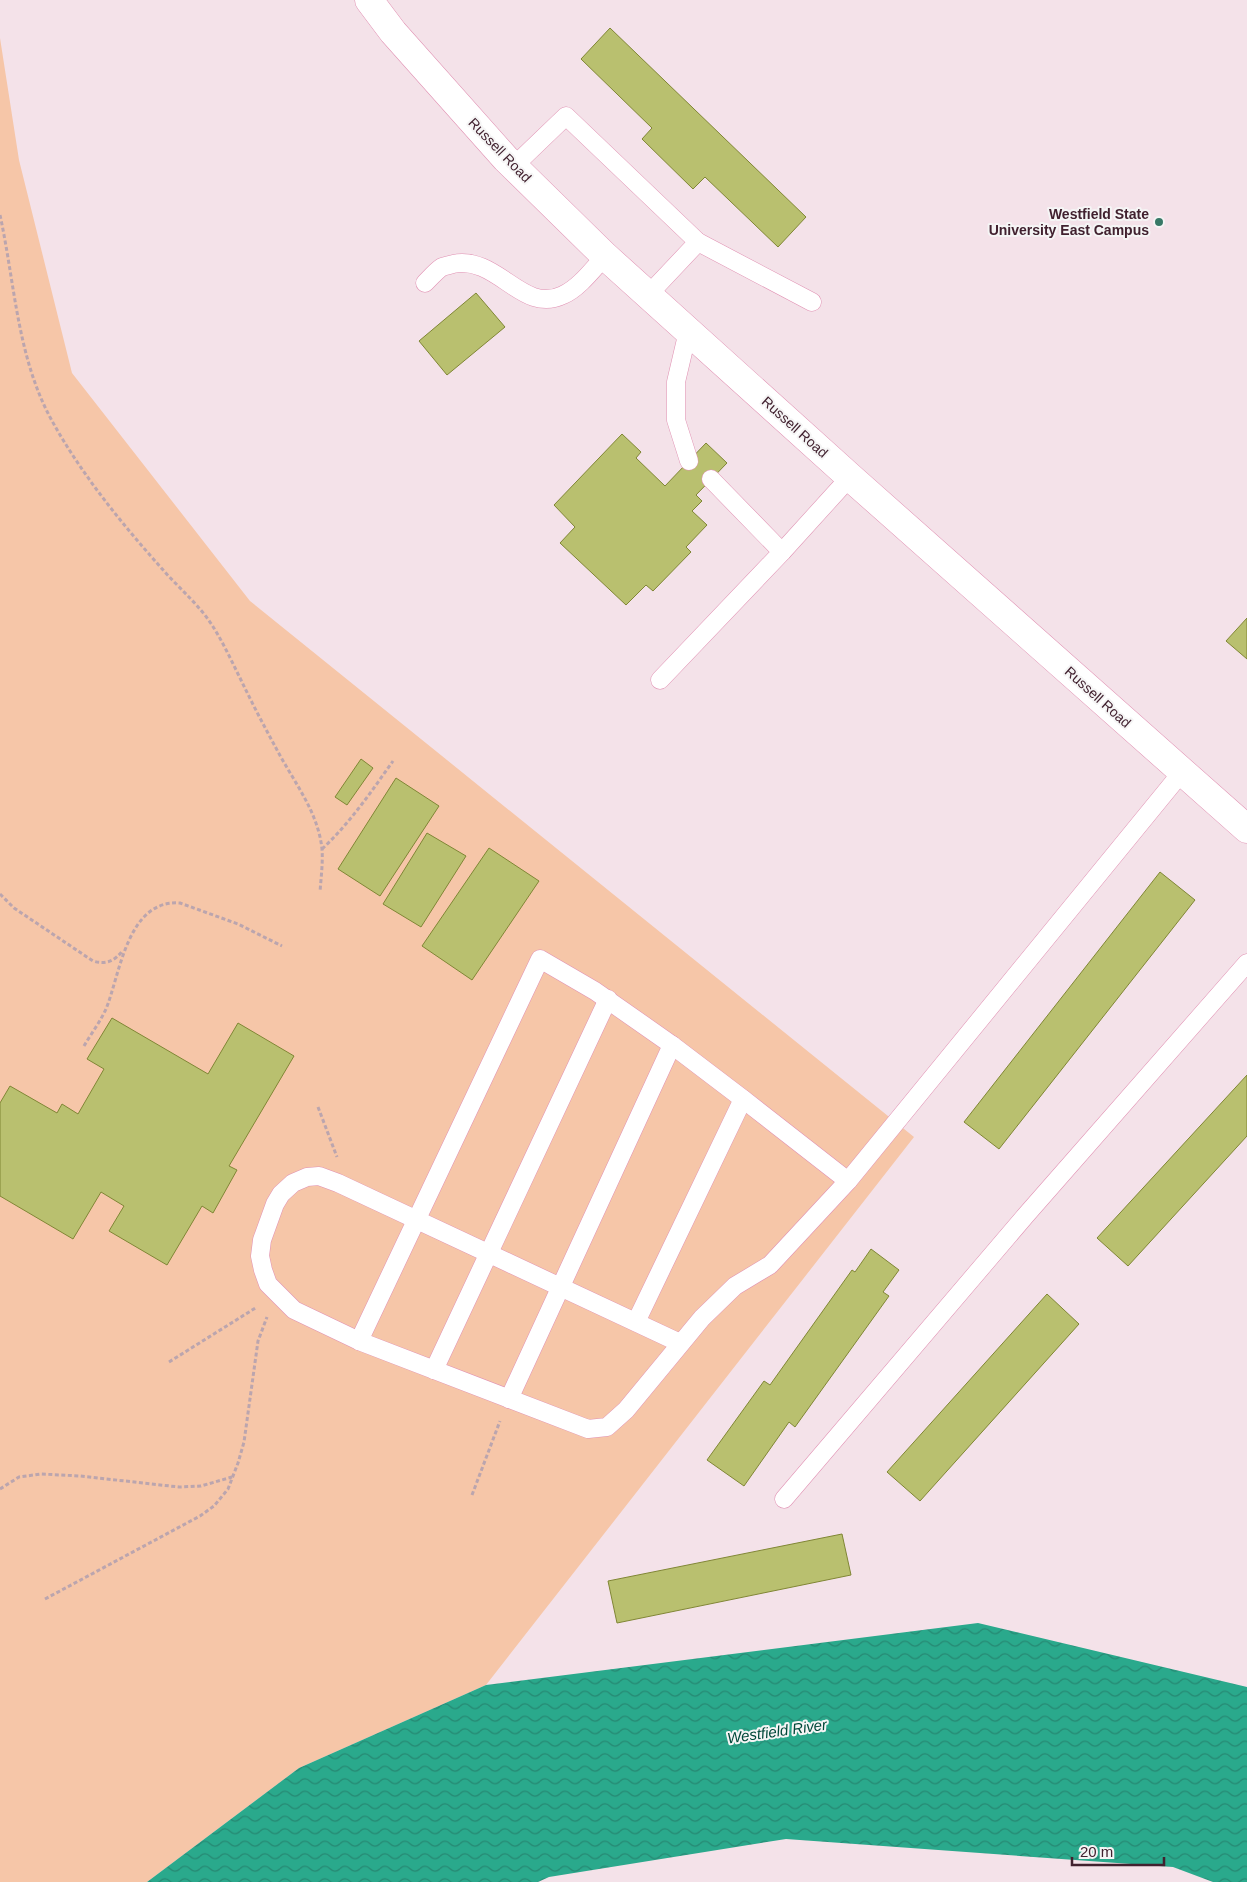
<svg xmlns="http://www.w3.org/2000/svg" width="1247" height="1882" viewBox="0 0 1247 1882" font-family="Helvetica,sans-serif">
<defs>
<pattern id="water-waves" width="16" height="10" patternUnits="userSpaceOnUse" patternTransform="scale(1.25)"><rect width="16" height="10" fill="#2aa98c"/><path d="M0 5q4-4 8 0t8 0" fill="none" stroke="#268973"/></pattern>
</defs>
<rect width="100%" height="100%" fill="#f4e2e9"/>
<polygon fill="#f6c6a8" points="0,38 19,160 72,373 250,601 914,1137 486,1685 299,1768 147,1882 0,1882"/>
<polygon fill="url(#water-waves)" points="978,1623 1247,1687 1247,1882 1213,1882 1173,1867 786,1839 549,1877 538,1882 147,1882 299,1768 486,1685"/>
<g fill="#b9c06f" stroke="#808635">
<polygon points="610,28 806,217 778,247 705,177 693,189 642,139 652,128 581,59"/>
<polygon points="476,293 505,327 447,375 419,341"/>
<polygon points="622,434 641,452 636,458 665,486 706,443 727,463 696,495 702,501 692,511 707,525 686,547 691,552 653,591 646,585 626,605 560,543 575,527 554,505"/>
<polygon points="1247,618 1247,659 1226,641"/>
<polygon points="361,759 373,768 347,805 335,797"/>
<polygon points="396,778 439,806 380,896 338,869"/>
<polygon points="427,833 466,856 421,927 383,904"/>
<polygon points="489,848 539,881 472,980 422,946"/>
<polygon points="1160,872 1195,900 999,1149 964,1122"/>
<polygon points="112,1018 208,1074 238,1023 294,1056 229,1166 237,1170 213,1213 202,1206 167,1265 109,1231 124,1206 101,1192 73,1239 0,1196 0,1103 10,1086 57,1113 62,1104 78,1114 104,1069 87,1059"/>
<polygon points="1247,1075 1247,1136 1128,1266 1097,1238"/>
<polygon points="871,1249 899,1270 883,1292 889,1296 795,1427 789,1422 744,1486 707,1460 764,1381 770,1385 852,1270 855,1272"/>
<polygon points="1047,1294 1079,1324 920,1501 887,1472"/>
<polygon points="842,1534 851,1575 617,1623 608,1581"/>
</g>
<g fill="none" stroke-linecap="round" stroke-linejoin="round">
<defs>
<g id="lane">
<polyline points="514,166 566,116 698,242 649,294"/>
<polyline points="698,242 812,302"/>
<path d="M425,283C430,278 436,271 442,267C445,266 450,265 453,264C498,255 522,315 563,295C579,288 593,269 605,256"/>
<polyline points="688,331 676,382 676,420 689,461"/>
<polyline points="782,552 850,477"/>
<polyline points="660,680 782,552 711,479"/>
<polyline points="636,1322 743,1099"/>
<polyline points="359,1341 540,959 595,991 672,1045 743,1099 848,1181"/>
<polyline points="680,1343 338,1183 319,1176 307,1177 293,1183 281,1194 275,1204 262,1240 260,1256 263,1270 268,1284 294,1310 359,1341 588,1429 607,1427 626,1410 702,1318 735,1286 770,1265 848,1181 1182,772"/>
<polyline points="434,1370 608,999"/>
<polyline points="509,1399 672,1045"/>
<polyline points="784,1499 1026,1215 1247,963"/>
</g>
<polyline id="primary" points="369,0 393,32 506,159 605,256 850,477 1247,829"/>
</defs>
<use href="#lane" stroke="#e191b3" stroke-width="19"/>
<use href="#primary" stroke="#e191b3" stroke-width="29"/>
<g stroke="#bba5ae" stroke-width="3" stroke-dasharray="4 2.5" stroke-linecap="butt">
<path d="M0,215C15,284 17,356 51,419C81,474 122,524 164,571C180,589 199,605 212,625C223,642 232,662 241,680C252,703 264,726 276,748C293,781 318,811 322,849C323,863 321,878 320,892"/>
<path d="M322,849C350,823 371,792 393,761"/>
<path d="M0,894L14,908L93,961C106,965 115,961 123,950"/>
<path d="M84,1046C91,1034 100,1022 106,1009C120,975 127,899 180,903L238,924L282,946"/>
<polyline points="318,1107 337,1157"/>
<polyline points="169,1362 257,1307"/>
<polyline points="0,1489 19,1477 41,1474 80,1476 179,1487 201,1486 232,1477"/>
<polyline points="472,1495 500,1421"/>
<polyline points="45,1599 200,1516 214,1506 228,1489 238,1463 244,1442 258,1341 267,1317"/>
</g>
<use href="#lane" stroke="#fff" stroke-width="18"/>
<use href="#primary" stroke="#fff" stroke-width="28"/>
</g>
<circle fill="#387866" stroke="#f5f5f5" stroke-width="2" cx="1159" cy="222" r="5"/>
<g text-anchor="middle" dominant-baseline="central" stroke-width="4" stroke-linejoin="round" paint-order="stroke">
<g font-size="14" fill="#41212f" stroke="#f5f5f5">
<text transform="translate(500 150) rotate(46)">Russell Road</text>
<text transform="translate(795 427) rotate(42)">Russell Road</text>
<text transform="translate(1098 697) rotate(42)">Russell Road</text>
</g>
<g font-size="14" font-weight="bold" fill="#41212f" stroke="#f5f5f5" text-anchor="end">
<text x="1149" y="214">Westfield State<tspan x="1149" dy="16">University East Campus</tspan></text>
</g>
<g font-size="15" font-style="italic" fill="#00493a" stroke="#f5f5f5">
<text transform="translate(777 1731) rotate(-8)">Westfield River</text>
</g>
</g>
<path d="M1072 1857v8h92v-8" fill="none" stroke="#41212f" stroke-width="2.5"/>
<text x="1080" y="1857" font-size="15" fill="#41212f" stroke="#f5f5f5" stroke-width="4" paint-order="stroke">20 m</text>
</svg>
